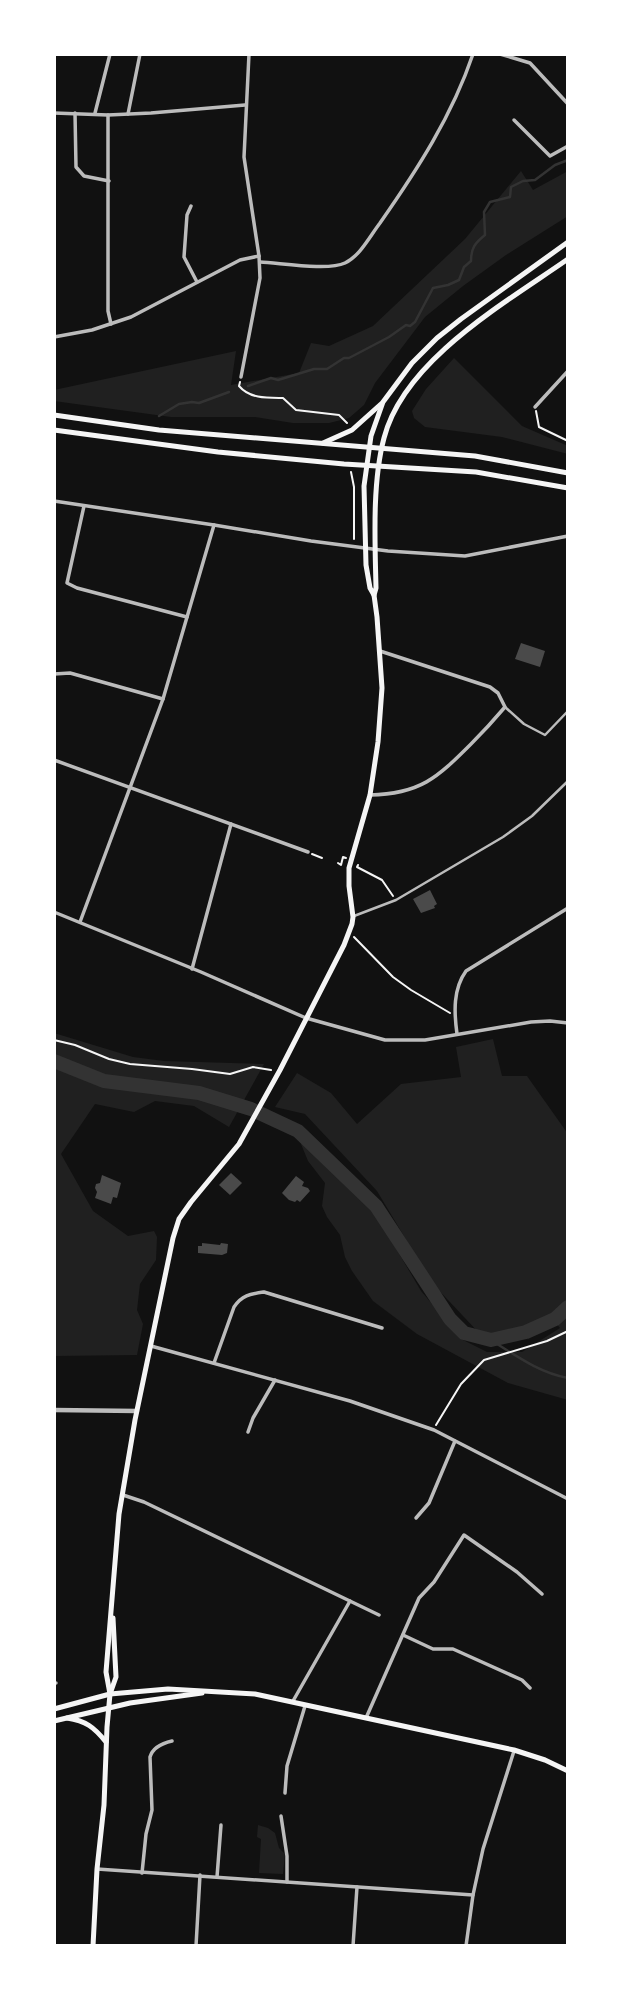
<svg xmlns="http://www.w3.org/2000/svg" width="622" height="2000" viewBox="0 0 622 2000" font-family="'Nunito Sans',sans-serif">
<rect width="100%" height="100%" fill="#111"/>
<g fill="#202020">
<polygon points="521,171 533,190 568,171 568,216 506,255 463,286 425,317 375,383 364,405 349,418 329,423 293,423 255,417 171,417 54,401 54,390 236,351 231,385 299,373 311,343 329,346 373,326 465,239"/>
<polygon points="454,358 522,426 568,446 568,454 502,437 425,427 414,418 412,411 426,389"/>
<polygon points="54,1033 133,1057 164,1061 264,1064 229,1127 194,1106 155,1101 134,1112 95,1104 61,1154 93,1211 128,1236 154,1231 157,1237 156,1260 140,1284 137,1310 143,1324 137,1355 54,1356"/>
<polygon points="493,1039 502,1076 527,1076 568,1134 568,1304 533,1332 480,1334 432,1283 377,1191 305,1114 275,1107 297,1073 331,1093 357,1124 401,1084 461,1077 456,1047"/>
<polygon points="305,1135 364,1194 421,1291 463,1340 487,1352 522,1352 560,1328 556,1323 568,1311 568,1400 508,1383 417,1334 373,1301 352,1271 345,1257 340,1235 327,1217 322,1206 325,1183 308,1161 299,1139"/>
<polygon points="258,1825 268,1828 275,1833 279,1848 285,1854 283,1874 259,1873 261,1839 257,1837"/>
</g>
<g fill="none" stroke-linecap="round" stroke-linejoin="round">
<g stroke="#333" stroke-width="2.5">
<path d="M248,386L271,378L278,380L314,369H327L344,358H349L389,337L406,325L410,326L415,322L433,288L448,285L459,280L464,267L471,261C471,248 475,243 485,235L484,212L490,202L510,197L511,187L523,181L535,180L555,165L568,160"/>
<polyline points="159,416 179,404 192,402 199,403 229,392"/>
<path d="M491,1340C515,1355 539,1373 568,1378"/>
</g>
<polyline stroke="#333" stroke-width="14" points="54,1061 104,1081 199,1093 251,1109 298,1131 376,1206 450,1319 464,1333 491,1340 526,1332 555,1319 568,1307"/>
</g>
<g fill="#4a4a4a">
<polygon points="521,643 545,651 540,667 515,659"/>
<polygon points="430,890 437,904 434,906 435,908 421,913 413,899"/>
<polygon points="231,1173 242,1183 230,1195 219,1185"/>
<polygon points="102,1175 121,1183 117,1198 113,1197 111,1204 95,1198 97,1192 95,1188 96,1184 100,1183"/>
<polygon points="296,1176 304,1182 302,1186 308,1188 310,1191 300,1202 297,1200 295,1202 289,1200 282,1193"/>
<polygon points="202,1243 220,1245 221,1243 228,1244 227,1253 222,1255 198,1253 198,1246 202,1246"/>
</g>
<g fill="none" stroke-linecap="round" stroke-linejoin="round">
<g stroke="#f5f5f5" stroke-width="2">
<path d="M240,382L239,386C250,399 268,398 283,398L296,410L339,415L347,423"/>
<polyline points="536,411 539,427 568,441"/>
<polyline points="351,472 354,487 354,539"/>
<polyline points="312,854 322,858"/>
<polyline points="338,863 341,865 343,857 346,858"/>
<polyline points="358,865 357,867 382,880 393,896"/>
<polyline points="354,937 393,977 411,990 450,1013"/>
<polyline points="54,1040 75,1045 109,1059 130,1064 192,1069 230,1074 253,1067 271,1070"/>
<polyline points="436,1425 461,1384 484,1360 547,1341 568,1331"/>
</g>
<g stroke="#bcbcbc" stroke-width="2.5">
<polyline points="505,707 524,724 545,735 568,711"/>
<polyline points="354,916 396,900 503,837 532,816 568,781"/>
</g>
<g stroke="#bcbcbc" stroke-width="3.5">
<polyline points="500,54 530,63 568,104"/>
<polyline points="54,113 108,115 151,113 245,105"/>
<polyline points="75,113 76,167 84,176 109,181"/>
<polyline points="95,113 110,54"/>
<polyline points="128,114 140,54"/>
<polyline points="108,115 108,311 111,324"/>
<polyline points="514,120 550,156 568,146"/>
<polyline points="191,206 187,215 184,257 197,282"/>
<path d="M260,262C281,263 328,271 345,263C360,256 370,236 380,223C417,170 452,116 473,54"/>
<polyline points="54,337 92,330 131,317 240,260 259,256"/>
<polyline points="241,377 260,278 259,256 244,157 249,54"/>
<polyline points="535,407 568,371"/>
<polyline points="54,501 214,525 311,541 388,551 465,556 568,536"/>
<polyline points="84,506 67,583 77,588 187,617"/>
<polyline points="54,674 70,673 163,699"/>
<polyline points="54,760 308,852"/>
<path d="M370,795C420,794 437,778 471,744C483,732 494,720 505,707L498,693L490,687L380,651"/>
<polyline points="54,912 201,972 306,1018 385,1040 425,1040 531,1022 550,1021 568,1023"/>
<polyline points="80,922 163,699 214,525"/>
<polyline points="192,969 231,824"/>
<path d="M457,1034C454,1012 453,989 466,971L568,908"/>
<polyline points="151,1346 350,1401 434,1430 568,1499"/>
<path d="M214,1363L234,1307C242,1295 250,1294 264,1292L382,1328"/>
<polyline points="248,1432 253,1418 275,1380"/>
<polyline points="123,1495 144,1502 379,1615"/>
<polyline points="416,1518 429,1503 455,1441"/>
<polyline points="403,1635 433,1649 453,1649 522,1680 530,1688"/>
<polyline points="54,1683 56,1683"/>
<polyline points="293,1701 350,1601"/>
<polyline points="366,1718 419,1598 434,1582 464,1535 517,1572 542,1594"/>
<polyline points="285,1793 287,1766 305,1706"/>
<polyline points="281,1816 287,1856 287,1882"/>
<polyline points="97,1869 473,1895"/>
<path d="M142,1873L146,1834L152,1810L150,1757C153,1747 163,1743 172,1741"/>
<polyline points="217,1877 221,1825"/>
<polyline points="196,1946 200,1875"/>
<polyline points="353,1946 357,1887"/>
<polyline points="466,1946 473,1895 483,1849 514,1751"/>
</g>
<polyline stroke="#bcbcbc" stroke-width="4.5" points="54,1410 137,1411"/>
<g stroke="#f5f5f5" stroke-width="5">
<polyline points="323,443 352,430 381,404"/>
<path d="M374,595L376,588C375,542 372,483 384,438C404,360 505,303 568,259"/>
<polyline points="110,1694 106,1672 119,1514 135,1420 173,1238 179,1219 191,1202 239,1144 280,1070 344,945 352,924 353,917 349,886 349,868 370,795 378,742 382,688 377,617 374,595 370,588 366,565 364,486 371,436 383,402 412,363 437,338 461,319 568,242"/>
<polyline points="110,1694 168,1689 255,1694 514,1750 545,1760 568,1771"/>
<polyline points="109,1708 130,1703 202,1693"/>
<path d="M67,1718C86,1721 94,1727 106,1742"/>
<polyline points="93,1946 97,1869 104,1805 107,1727 110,1694 116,1677 113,1618"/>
</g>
<g stroke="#f5f5f5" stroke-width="5">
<polyline points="54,415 159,430 475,456 568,473"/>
<polyline points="54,430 218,452 344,464 476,472 568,488"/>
<polyline points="54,1709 110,1694"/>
<polyline points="54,1721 109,1708"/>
</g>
</g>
<rect width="622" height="2000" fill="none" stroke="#ffffff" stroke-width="112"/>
</svg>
